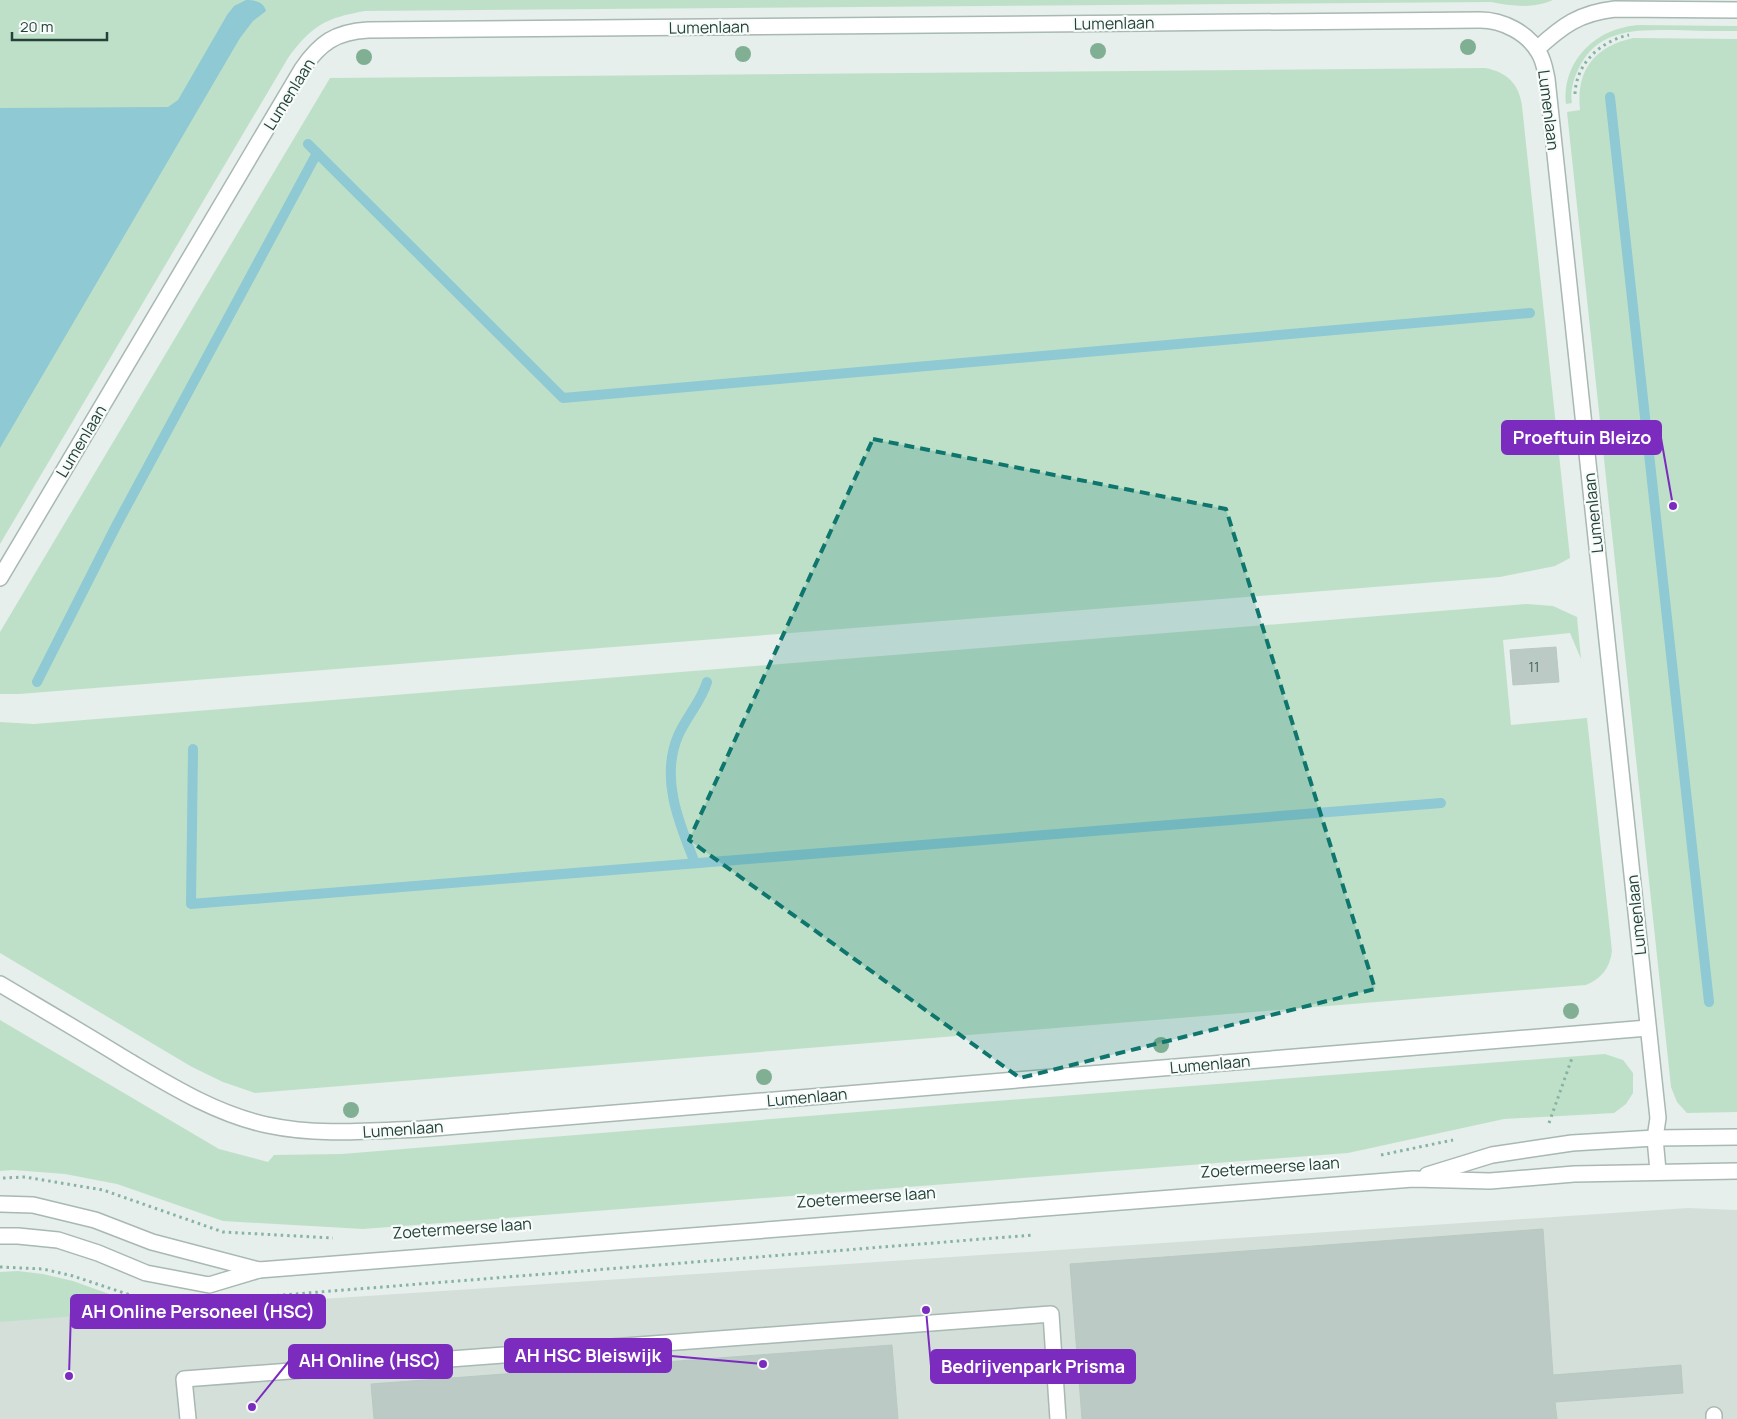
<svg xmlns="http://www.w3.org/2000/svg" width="1737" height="1419" viewBox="0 0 1737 1419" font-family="Manrope,sans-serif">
<rect width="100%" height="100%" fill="#e6efeb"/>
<polygon fill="#d4dfda" points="1688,1208 1737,1210 1737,1419 0,1419 0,1316 231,1305"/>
<g fill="#bfe0c8">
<path d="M0,0H1553C1533,9 1511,6 1491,2L365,11C326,18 312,25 288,58L0,544Z"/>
<path d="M1640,25L1737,26V31C1716,31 1696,31 1675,30C1636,30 1597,28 1578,70C1573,80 1570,92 1572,103L1566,104C1562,60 1597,27 1640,25Z"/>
<path d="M1633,38L1737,39V1112L1687,1113L1677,1102L1671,1087L1567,112L1580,110C1576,70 1594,47 1633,38Z"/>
<path d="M1485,68C1507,72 1519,84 1522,106L1570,558L1555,566L1500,577L19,694H0V632L330,78Z"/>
<path d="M1527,604L1553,606L1577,617L1581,659L1570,633L1503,640L1511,725L1587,718L1612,951C1610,968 1601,979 1586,985L255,1093L223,1082L192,1067L0,953V722L34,724Z"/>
<polygon points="0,1020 219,1149 268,1162 274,1155 342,1154 956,1104 1605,1054 1623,1060 1633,1073 1633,1093 1626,1104 1614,1113 1504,1119 1348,1153 363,1229 223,1221 117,1184 65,1174 13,1170 0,1171"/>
<polygon points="18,1271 43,1274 73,1281 126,1300 179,1308 0,1322 0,1272"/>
</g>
<path fill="#8ec9d4" d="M246,0C255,0 264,2 266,11L253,21L240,38L0,448V108L168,107L178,100L227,15L234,6Z"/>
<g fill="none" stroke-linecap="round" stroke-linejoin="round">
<g stroke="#8ec9d4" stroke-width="10">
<polyline points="1610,97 1709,1002"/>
<polyline points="308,144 563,398 1530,313"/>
<polyline points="37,682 117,524 317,153"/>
<polyline points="193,749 191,904 1441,803"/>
<path d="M695,863C679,823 660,778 678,736C686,717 701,702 707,682"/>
</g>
</g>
<g fill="#bbcac4" stroke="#b8c9c2">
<polygon points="1556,647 1559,682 1513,685 1510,650"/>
<polygon points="1543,1229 1553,1375 1681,1365 1683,1393 1555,1402 1557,1419 1082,1419 1070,1264"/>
<polygon points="892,1345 898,1419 374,1419 371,1384"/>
</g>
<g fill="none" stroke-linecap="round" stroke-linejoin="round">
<defs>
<g id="service">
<polyline points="1714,1415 1714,1419"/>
<polyline points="188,1419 184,1379 1051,1314 1058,1419"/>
</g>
<g id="minor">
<path d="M1537,49C1562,26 1579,13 1615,9L1737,10"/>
<path d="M0,578L302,69C320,43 335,32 368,30L1480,20C1503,20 1528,33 1539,53C1544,61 1545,70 1547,79L1658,1118L1655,1138L1658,1171"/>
<path d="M0,984C42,1009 85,1034 127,1060C171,1086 216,1114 267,1125C318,1136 369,1131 421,1129L1648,1028"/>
</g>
<g id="tertiary">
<polyline points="1427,1175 1492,1155 1572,1143 1655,1138 1737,1137"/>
<polyline points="0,1204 33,1205 95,1220 152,1242 259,1270"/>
<polyline points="0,1236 18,1236 58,1240 98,1253 146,1273 209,1285 259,1270 1413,1179 1490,1181 1574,1174 1737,1171"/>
</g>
</defs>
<use href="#service" stroke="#a8b8b2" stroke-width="18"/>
<use href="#minor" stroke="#a8b8b2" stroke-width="18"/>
<use href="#tertiary" stroke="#a8b8b2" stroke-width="18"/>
<g stroke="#86b3a5" stroke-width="3" stroke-dasharray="2.5 4" stroke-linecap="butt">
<path d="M1575,94C1576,63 1601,41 1629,35"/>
<polyline points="1549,1123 1572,1058"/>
<polyline points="1381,1155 1453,1140"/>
<polyline points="3,1178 25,1177 103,1190 223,1232 333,1238"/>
<polyline points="0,1267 43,1269 73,1276 136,1297"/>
<polyline points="257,1297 1033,1235"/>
</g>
<use href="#service" stroke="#fff" stroke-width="15"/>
<use href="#minor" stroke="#fff" stroke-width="15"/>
<use href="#tertiary" stroke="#fff" stroke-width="15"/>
</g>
<g fill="#80af93">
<circle cx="1468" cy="47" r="8"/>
<circle cx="1098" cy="51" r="8"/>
<circle cx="743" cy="54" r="8"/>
<circle cx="364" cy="57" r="8"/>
<circle cx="1571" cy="1011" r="8"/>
<circle cx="1161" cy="1045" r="8"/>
<circle cx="764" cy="1077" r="8"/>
<circle cx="351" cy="1110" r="8"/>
</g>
<path fill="#0f766e" fill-opacity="0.2" stroke="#0f766e" stroke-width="4" stroke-dasharray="10 6" stroke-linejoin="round" d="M873,439L1226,509L1375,989L1020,1078L689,840Z"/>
<g text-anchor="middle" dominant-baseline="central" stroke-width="4.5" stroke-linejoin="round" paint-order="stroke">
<g font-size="14" fill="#4a645c">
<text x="1534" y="666">11</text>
</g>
<g font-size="16" fill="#24423a" stroke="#f7fbf9">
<text transform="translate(1114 23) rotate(-1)">Lumenlaan</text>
<text transform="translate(709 27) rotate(-1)">Lumenlaan</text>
<text transform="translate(289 94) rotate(-58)">Lumenlaan</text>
<text transform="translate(1549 110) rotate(83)">Lumenlaan</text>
<text transform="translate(81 441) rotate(-59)">Lumenlaan</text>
<text transform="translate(1593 513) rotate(-96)">Lumenlaan</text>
<text transform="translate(1636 915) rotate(-96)">Lumenlaan</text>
<text transform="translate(1210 1064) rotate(-5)">Lumenlaan</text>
<text transform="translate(807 1097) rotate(-5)">Lumenlaan</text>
<text transform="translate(403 1129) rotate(-4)">Lumenlaan</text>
<text transform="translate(1270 1167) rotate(-4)">Zoetermeerse laan</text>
<text transform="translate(866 1197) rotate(-4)">Zoetermeerse laan</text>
<text transform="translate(462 1228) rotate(-4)">Zoetermeerse laan</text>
</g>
</g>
<path fill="none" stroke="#7b2cbf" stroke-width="2" d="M1673 506L1661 438M69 1376L71 1311M763 1364L671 1356M252 1407L289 1361M926 1310L931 1366"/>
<g fill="#7b2cbf" stroke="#f7fbf9" stroke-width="2">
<circle cx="1673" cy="506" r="5"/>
<circle cx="69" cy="1376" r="5"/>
<circle cx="763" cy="1364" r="5"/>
<circle cx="252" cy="1407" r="5"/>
<circle cx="926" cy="1310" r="5"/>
</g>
<g fill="#7b2cbf" stroke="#7b2cbf" stroke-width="2">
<rect x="1502" y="421" width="159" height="33" rx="5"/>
<rect x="71" y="1295" width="254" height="33" rx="5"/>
<rect x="505" y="1339" width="166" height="33" rx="5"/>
<rect x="289" y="1345" width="163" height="33" rx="5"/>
<rect x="931" y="1350" width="204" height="33" rx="5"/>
</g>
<g font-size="18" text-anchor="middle" font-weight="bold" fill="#fff">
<text x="1582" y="444">Proeftuin Bleizo</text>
<text x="198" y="1318">AH Online Personeel (HSC)</text>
<text x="588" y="1362">AH HSC Bleiswijk</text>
<text x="370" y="1367">AH Online (HSC)</text>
<text x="1033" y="1373">Bedrijvenpark Prisma</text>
</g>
<path d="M12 32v8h95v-8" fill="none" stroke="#24423a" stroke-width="2.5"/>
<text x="20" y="32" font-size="15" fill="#24423a" stroke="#f7fbf9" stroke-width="4" paint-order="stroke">20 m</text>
</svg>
